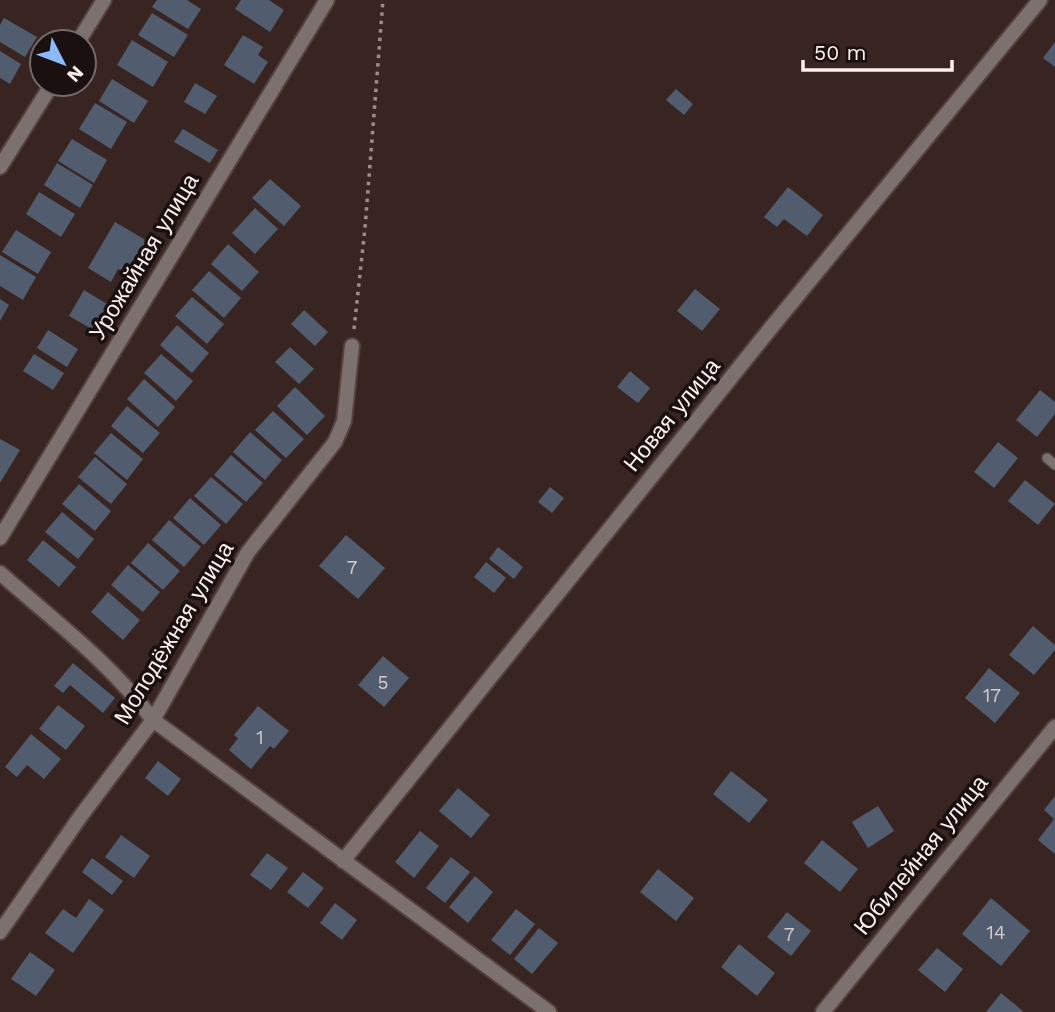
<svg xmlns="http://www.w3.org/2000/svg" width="1055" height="1012" viewBox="0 0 1055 1012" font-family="'Work Sans',sans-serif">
<rect width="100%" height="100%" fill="#382421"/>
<g fill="#515d6e">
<polygon points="157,0 187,0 201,9 188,29 152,7"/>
<polygon points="241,0 269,0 284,10 270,32 235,9"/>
<polygon points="152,13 188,35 174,57 138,35"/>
<polygon points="4,18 37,37 25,57 0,42 0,25"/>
<polygon points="243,35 263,47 258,55 268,62 254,84 224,65"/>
<polygon points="132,40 168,62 153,87 117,65"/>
<polygon points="1055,42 1055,67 1043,58"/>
<polygon points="0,51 21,64 10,84 0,78"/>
<polygon points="112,79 148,101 134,123 99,101"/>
<polygon points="195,83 217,96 205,114 184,102"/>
<polygon points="676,89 693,104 684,115 666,100"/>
<polygon points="95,103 127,122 111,149 79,129"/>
<polygon points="183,129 218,150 210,163 174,142"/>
<polygon points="72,139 107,160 94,183 58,161"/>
<polygon points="57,163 93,185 80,208 44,185"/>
<polygon points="270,179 301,206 284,226 252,198"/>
<polygon points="788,187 823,215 807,236 784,219 777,227 764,217"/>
<polygon points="39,192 75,214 61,237 26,214"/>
<polygon points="255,208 278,229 255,254 232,233"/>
<polygon points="115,222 149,242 129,275 118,269 111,282 88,268"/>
<polygon points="16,230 51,252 38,274 2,252"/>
<polygon points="228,244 259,272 242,291 211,264"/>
<polygon points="0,255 36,277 23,300 0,286"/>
<polygon points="209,271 241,298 224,318 192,290"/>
<polygon points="695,289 720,309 702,331 677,311"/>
<polygon points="84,290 112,307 97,332 69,316"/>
<polygon points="192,297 224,324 207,344 175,316"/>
<polygon points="0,299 9,305 0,321"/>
<polygon points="304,310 328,332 315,346 291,324"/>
<polygon points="177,325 209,353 192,373 160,345"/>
<polygon points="48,330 78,349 67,367 37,348"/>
<polygon points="290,347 314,369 299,384 275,362"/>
<polygon points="34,354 64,373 53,390 23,371"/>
<polygon points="161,354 193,381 176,401 144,373"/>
<polygon points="630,371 650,388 638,403 617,387"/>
<polygon points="144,379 175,407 158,427 127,399"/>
<polygon points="295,387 325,416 307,435 277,406"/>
<polygon points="1040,390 1055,402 1055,414 1037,437 1016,420"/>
<polygon points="127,406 160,433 143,453 111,426"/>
<polygon points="273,411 304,439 286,458 255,430"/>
<polygon points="250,432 282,460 265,480 233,452"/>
<polygon points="111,433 143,459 127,480 94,453"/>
<polygon points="0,439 20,450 0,483"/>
<polygon points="998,442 1018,458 994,488 974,472"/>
<polygon points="231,455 263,483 246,502 214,475"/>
<polygon points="95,457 127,484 111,504 78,477"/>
<polygon points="211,477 243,504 226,524 194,496"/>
<polygon points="1025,480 1055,504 1038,525 1008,501"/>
<polygon points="79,484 111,511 95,531 62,504"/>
<polygon points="550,487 564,498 552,513 538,502"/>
<polygon points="190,498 221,525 204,545 173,518"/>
<polygon points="62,512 94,539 78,559 45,532"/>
<polygon points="169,520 201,547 184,567 152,540"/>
<polygon points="346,535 385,568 358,599 319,566"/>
<polygon points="43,540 76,567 59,587 27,560"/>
<polygon points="148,543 180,571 163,590 131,563"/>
<polygon points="498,547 523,567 514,579 489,559"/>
<polygon points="486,562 506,578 494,593 474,577"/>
<polygon points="128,565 160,592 143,612 111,585"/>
<polygon points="108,592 140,620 123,640 91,612"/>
<polygon points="1033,626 1055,645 1055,650 1034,675 1009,655"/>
<polygon points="383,656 409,678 384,707 358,685"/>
<polygon points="73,663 115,698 103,713 70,685 63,693 54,686"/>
<polygon points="989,668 1020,693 995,723 965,698"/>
<polygon points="58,705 85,726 66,750 39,729"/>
<polygon points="258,706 289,731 274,749 270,746 251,769 229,750 238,738 234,735"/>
<polygon points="31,734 61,759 44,779 27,765 17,777 5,767"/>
<polygon points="158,761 181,779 168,796 145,778"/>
<polygon points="731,771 768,800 749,823 713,794"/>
<polygon points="458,788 490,815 471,838 439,811"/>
<polygon points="1055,796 1055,854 1038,840 1054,819 1044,810"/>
<polygon points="878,806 894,831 868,848 852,822"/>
<polygon points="420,831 439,846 414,878 395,862"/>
<polygon points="121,835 150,856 134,878 105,857"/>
<polygon points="822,840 858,869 840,892 804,863"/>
<polygon points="267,853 288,868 271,890 250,875"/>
<polygon points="451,857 470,872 445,903 426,888"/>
<polygon points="92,858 123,881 112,895 82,872"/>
<polygon points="658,869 694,898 676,921 640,892"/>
<polygon points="303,872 324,888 308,908 287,892"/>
<polygon points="475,876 493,892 468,923 449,907"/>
<polygon points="991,898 1030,931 1001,966 962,934"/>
<polygon points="89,899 104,910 73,953 45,933 63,909 76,918"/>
<polygon points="335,903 357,920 342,940 320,923"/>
<polygon points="516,909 535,924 510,955 491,940"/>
<polygon points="787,912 811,931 791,956 767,937"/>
<polygon points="539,928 558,943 532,974 514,959"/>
<polygon points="739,944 775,973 757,996 721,967"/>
<polygon points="937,948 963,969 945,992 918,970"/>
<polygon points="30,952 55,970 36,996 11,979"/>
<polygon points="1001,993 1024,1012 986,1012"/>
</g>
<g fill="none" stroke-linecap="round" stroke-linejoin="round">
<defs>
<polyline id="service" points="1047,458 1055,465"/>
<g id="minor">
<polyline points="78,42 104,0"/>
<polyline points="0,167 52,84"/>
<polyline points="0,538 327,0"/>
<path d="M0,573C53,620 111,663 153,720L549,1012"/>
<polyline points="343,861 770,329 1040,0"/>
<polyline points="0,932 80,817 153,720 248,552 335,442 344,421 352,346"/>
<polyline points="823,1012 1055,727"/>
</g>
</defs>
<use href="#service" stroke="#54413e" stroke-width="12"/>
<use href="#minor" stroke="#54413e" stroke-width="18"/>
<polyline stroke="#9e8d8b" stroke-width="3.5" stroke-dasharray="3.5 5" stroke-linecap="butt" points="354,329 365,228 383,0"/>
<use href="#service" stroke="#7c716f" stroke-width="9"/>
<use href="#minor" stroke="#7c716f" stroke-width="14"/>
</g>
<g text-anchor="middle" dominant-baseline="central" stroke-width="7" stroke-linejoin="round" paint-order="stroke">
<g font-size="19" fill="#d3cbce">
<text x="352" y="567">7</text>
<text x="383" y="682">5</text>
<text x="992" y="695">17</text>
<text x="260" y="737">1</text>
<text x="996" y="932">14</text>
<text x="789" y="934">7</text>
</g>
<g font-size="23" fill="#fef0ee" stroke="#19100f">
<text transform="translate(144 257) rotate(-59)">Урожайная улица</text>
<text transform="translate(672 415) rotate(-51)">Новая улица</text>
<text transform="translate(174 633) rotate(-59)">Молодёжная улица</text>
<text transform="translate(921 855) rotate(-51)">Юбилейная улица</text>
</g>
</g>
<g transform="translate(63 63) rotate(132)"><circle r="33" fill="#19100f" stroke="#756a68" stroke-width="2"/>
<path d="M0-5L12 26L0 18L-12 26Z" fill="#8cb9fc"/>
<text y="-10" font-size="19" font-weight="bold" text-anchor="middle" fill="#fef0ee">N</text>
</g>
<path d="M803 60v10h149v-10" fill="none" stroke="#fef0ee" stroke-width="3.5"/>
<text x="814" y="60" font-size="21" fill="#fef0ee" stroke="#19100f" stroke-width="5" paint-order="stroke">50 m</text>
</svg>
